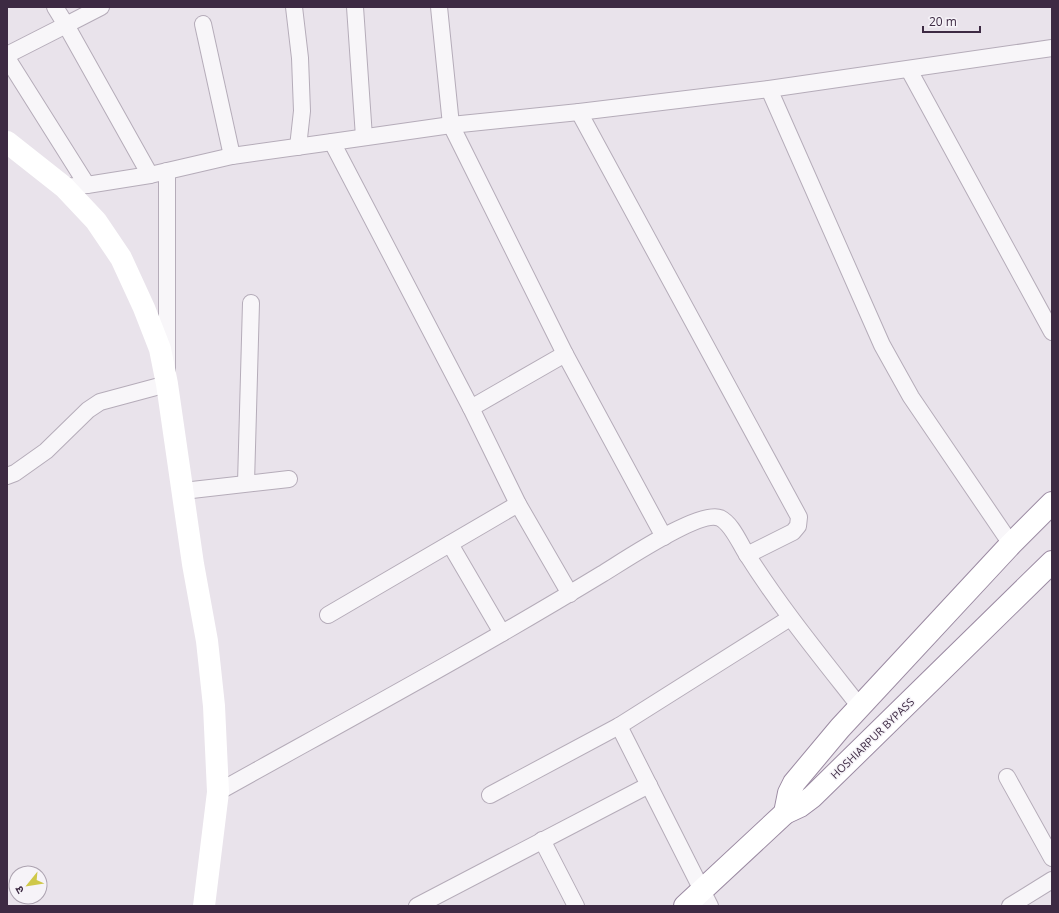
<svg xmlns="http://www.w3.org/2000/svg" width="1059" height="913" viewBox="0 0 1059 913" font-family="'Open Sans','Noto Sans Devanagari',sans-serif">
<rect width="100%" height="100%" fill="#e9e3eb"/>
<g fill="none" stroke-linecap="round" stroke-linejoin="round">
<defs>
<g id="street">
<polyline points="55,7 66,25 101,7"/>
<polyline points="294,7 300,58 302,111 298,147"/>
<polyline points="355,7 364,137"/>
<polyline points="439,7 451,125 565,354 664,537"/>
<polyline points="203,24 232,156"/>
<polyline points="7,55 66,25 150,175"/>
<polyline points="7,58 87,185"/>
<polyline points="909,70 1052,332"/>
<polyline points="769,89 882,345 911,397 1011,544"/>
<polyline points="579,112 799,517 798,526 793,532 747,555"/>
<polyline points="332,142 471,408 518,504 570,594"/>
<polyline points="64,187 87,185 150,175 232,156 332,142 451,125 579,112 769,89 1052,48"/>
<polyline points="471,408 565,354"/>
<polyline points="7,476 15,473 46,451 88,410 100,402 167,384 167,171"/>
<polyline points="246,483 251,303"/>
<polyline points="183,491 289,479"/>
<polyline points="450,544 502,633"/>
<polyline points="328,615 518,504"/>
<polyline points="619,726 710,906"/>
<polyline points="1007,777 1052,858"/>
<path d="M218,792C347,720 477,650 602,574C622,562 700,509 720,518C732,524 739,542 746,553C778,604 816,651 853,698L861,706"/>
<polyline points="490,795 619,726 790,618"/>
<polyline points="542,840 576,906"/>
<polyline points="417,906 649,785"/>
<polyline points="1010,906 1052,880"/>
</g>
<g id="highway">
<polyline points="785,813 789,793 794,783 840,728 1011,544 1052,503"/>
<polyline points="685,906 785,813 800,806 812,797 1052,562"/>
</g>
</defs>
<use href="#street" stroke="#b5acb9" stroke-width="18"/>
<use href="#highway" stroke="#9b8aa2" stroke-width="24"/>
<use href="#street" stroke="#f8f6f9" stroke-width="16"/>
<polyline stroke="#fff" stroke-width="22" points="7,142 64,187 96,221 121,258 144,308 160,349 167,384 193,564 207,641 214,706 218,792 204,906"/>
<use href="#highway" stroke="#fff" stroke-width="22"/>
</g>
<g text-anchor="middle" dominant-baseline="central" stroke-width="3" stroke-linejoin="round" paint-order="stroke">
<g font-size="11" fill="#3d2a43" stroke="#f6f3f8">
<text transform="translate(872 738) rotate(-44)">HOSHIARPUR BYPASS</text>
</g>
</g>
<rect width="1059" height="913" fill="none" stroke="#3d2a43" stroke-width="16"/>
<g transform="translate(28 885) rotate(240)"><circle r="19" fill="#f6f3f8" stroke="#aca3b0"/>
<path d="M0-3L7 15L0 10L-7 15Z" fill="#cfc849"/>
<text y="-6" font-size="11" font-weight="bold" text-anchor="middle" fill="#3d2a43">उ</text>
</g>
<path d="M923 26v6h57v-6" fill="none" stroke="#3d2a43" stroke-width="2"/>
<text x="929" y="26" font-size="12" fill="#3d2a43" stroke="#f6f3f8" stroke-width="3" paint-order="stroke">20 m</text>
</svg>
